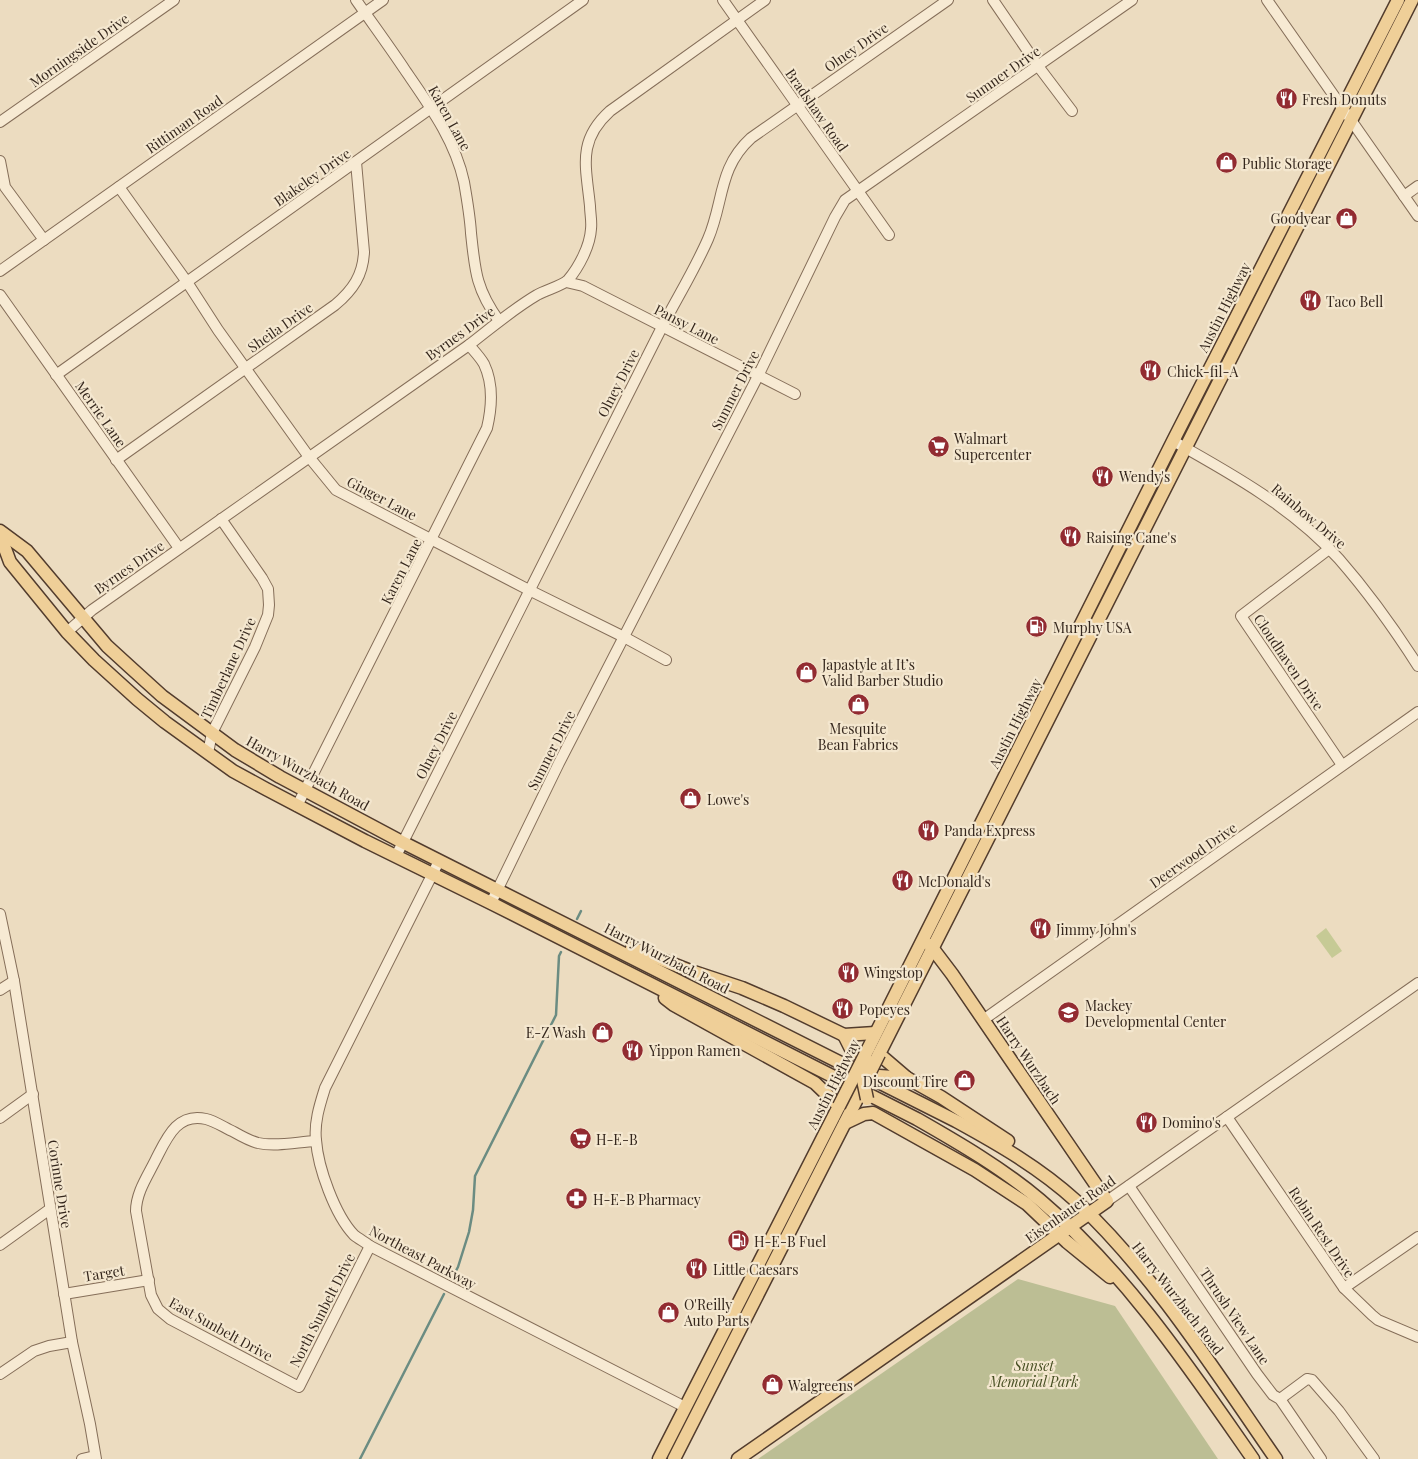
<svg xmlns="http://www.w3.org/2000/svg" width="1418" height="1459" viewBox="0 0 1418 1459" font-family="'Playfair Display',serif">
<rect width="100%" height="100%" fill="#ecdcc0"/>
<polygon fill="#c6ca95" points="1326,928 1342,951 1332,958 1316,936"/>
<polygon fill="#bcbe94" points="1018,1279 1115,1306 1218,1459 758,1459"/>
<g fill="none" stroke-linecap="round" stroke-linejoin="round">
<g stroke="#6b8c82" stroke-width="2.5">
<polyline points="577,919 581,911"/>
<polyline points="452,1278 458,1267 469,1232 473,1210 475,1176 556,1015 559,956 561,952"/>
<polyline points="360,1459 444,1294"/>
</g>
<defs>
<g id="minor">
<path d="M356,0C372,23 389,46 405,70C429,105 455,140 464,182C467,199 470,216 471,233C475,271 476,289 499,321"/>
<polyline points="723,0 889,235"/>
<polyline points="993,0 1038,66 1072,111"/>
<polyline points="1267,0 1418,216"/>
<polyline points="0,122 174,0"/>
<polyline points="0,161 5,187 44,240"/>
<polyline points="119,187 187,282 218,330 309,457 336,490 529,590 624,637 666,660"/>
<polyline points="1404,196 1418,186"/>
<polyline points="0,271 383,0"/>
<polyline points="566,282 583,286 795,394"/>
<polyline points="0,295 179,548"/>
<polyline points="56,375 583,0"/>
<path d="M1173,441C1232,474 1293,508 1339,559C1367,591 1395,630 1418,666"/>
<path d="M116,460L335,305C353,290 363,275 364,252L356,162"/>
<polyline points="1329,549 1241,616 1342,765"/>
<path d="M67,632L92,610L469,345C491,328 513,309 537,295C545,290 562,286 568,280C579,267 590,246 591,229C592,221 590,213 590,206C586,166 577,141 610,111L765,0"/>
<polyline points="208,753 212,733 255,647 268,615 269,605 268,589 262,578 221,519"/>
<path d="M297,806L487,428C492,407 494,385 484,364C480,357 474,351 469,345"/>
<path d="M396,856L662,327C677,298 695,269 708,239C724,202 718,168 751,138L948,0"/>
<path d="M439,861L325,1088C320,1104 314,1122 316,1140C318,1168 335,1215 354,1235C359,1239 365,1242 370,1246L685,1407"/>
<polyline points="491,903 559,763 758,376 835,217 845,200 1132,0"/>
<polyline points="0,914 14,981 72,1342 90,1424 96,1459"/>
<polyline points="0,990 14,981"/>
<polyline points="983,1020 1418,712"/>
<polyline points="1227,1117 1344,1288 1372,1315 1378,1320 1418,1337"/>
<polyline points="0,1118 33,1094"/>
<path d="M316,1141C297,1142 276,1147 258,1143C250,1141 241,1136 234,1132C225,1128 215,1121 206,1119C176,1112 166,1140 155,1161C147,1177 136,1193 136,1211L151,1295L158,1309L170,1319L299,1387L370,1246"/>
<polyline points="1129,1186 1257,1374 1273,1395 1280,1399 1321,1459"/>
<polyline points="1107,1201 1418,983"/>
<polyline points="0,1245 50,1209"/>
<polyline points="1344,1288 1418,1237"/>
<polyline points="64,1294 149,1280"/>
<polyline points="0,1374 34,1351 49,1346 72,1342"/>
<polyline points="1280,1399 1307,1379 1312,1380 1339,1411 1374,1459"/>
<polyline points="82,1459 95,1456"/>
</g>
<g id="major">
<path d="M0,531L27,551L107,646L130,667L162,696L235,750L280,777L402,842L956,1121C998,1144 1040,1168 1076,1201C1154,1274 1215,1371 1276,1459"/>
<path d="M0,535L10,562L67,632L94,660L137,699L165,722L233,771L266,789L365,841L491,903L917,1119C959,1143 1002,1168 1040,1200C1126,1273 1189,1367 1253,1459"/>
<polyline points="632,948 688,970 742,988 784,1006 844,1035 875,1033"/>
<polyline points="844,1035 853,1053"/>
<polyline points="868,1049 1173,441 1398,0"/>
<polyline points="879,1076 907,1078"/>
<polyline points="845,1123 864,1114 873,1113 975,1170 1027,1204 1067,1242 1110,1277"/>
<polyline points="1008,1141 941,1097 907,1078 879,1054 1412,0"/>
<polyline points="659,1459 839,1106 815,1083 674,1005 665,998"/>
<polyline points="674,1459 860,1093"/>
<polyline points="738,1459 1107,1201 952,974 930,945"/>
</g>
</defs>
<use href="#minor" stroke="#856e59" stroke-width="12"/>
<use href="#major" stroke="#523c2d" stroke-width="15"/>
<use href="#minor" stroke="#f7ead3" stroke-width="10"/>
<use href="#major" stroke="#efcf98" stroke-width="12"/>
<defs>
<g id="major-bridge">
<polyline points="866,1059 863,1080 867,1099"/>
<polyline points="866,1080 879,1054"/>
<polyline points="839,1106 868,1049"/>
</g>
</defs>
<use href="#major-bridge" stroke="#523c2d" stroke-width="15" stroke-linecap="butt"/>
<use href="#major-bridge" stroke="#efcf98" stroke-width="12"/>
</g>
<defs>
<symbol id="restaurant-disc" viewBox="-11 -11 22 22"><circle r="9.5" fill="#922b31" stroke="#f4e7cf"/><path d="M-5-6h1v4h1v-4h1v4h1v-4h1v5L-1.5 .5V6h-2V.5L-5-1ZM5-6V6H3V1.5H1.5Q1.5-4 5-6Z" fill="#fff"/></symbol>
<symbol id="shop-disc" viewBox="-11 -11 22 22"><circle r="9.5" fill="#922b31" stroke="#f4e7cf"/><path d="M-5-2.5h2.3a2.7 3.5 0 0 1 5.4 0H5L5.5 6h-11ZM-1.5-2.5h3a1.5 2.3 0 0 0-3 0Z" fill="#fff"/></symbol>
<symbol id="supermarket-disc" viewBox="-11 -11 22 22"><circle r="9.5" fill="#922b31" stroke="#f4e7cf"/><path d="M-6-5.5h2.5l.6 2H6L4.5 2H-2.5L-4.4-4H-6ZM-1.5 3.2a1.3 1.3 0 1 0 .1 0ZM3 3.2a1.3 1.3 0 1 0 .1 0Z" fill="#fff"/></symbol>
<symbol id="fuel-disc" viewBox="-11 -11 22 22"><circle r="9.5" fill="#922b31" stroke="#f4e7cf"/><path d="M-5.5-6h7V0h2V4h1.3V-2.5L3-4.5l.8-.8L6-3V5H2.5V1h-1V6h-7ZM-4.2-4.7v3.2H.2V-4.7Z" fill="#fff"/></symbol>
<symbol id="school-disc" viewBox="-11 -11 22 22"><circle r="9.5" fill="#922b31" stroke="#f4e7cf"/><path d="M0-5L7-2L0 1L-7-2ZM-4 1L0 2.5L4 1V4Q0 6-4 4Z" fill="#fff"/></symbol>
<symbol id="pharmacy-disc" viewBox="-11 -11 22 22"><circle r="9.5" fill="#922b31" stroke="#f4e7cf"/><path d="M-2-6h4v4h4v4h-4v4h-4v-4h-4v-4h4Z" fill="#fff"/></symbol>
</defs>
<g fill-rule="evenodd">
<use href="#restaurant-disc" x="1274" y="86" width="25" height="25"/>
<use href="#shop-disc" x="1214" y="150" width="25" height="25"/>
<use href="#shop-disc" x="1334" y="206" width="25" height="25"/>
<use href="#restaurant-disc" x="1298" y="288" width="25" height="25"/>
<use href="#restaurant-disc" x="1138" y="358" width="25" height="25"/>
<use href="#supermarket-disc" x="926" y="434" width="25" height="25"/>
<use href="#restaurant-disc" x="1090" y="464" width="25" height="25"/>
<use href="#restaurant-disc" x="1058" y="524" width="25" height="25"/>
<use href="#fuel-disc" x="1024" y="614" width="25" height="25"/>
<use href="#shop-disc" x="794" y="660" width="25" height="25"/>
<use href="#shop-disc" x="846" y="692" width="25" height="25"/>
<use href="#shop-disc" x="678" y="786" width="25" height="25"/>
<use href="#restaurant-disc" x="916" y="818" width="25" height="25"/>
<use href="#restaurant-disc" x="890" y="868" width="25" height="25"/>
<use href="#restaurant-disc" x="1028" y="916" width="25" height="25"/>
<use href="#restaurant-disc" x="836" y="960" width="25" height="25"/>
<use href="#restaurant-disc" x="830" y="996" width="25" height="25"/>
<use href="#school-disc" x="1056" y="1000" width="25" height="25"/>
<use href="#shop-disc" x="590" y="1020" width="25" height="25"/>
<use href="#restaurant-disc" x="620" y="1038" width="25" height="25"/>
<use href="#shop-disc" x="952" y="1068" width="25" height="25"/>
<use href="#restaurant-disc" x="1134" y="1110" width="25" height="25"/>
<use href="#supermarket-disc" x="568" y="1126" width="25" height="25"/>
<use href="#pharmacy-disc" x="564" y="1186" width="25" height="25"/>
<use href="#fuel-disc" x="726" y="1228" width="25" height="25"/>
<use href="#restaurant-disc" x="684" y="1256" width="25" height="25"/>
<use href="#shop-disc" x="656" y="1300" width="25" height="25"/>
<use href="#shop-disc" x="760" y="1372" width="25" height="25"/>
</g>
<g text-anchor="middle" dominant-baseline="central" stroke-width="4.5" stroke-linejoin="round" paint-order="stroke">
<g font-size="14" fill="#35271d" stroke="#f4e7cf">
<text transform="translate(856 47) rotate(-35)">Olney Drive</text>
<text transform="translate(79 50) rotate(-35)">Morningside Drive</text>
<text transform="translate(1003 74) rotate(-35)">Sumner Drive</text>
<text transform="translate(817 110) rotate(55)">Bradshaw Road</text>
<text transform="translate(450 118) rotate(61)">Karen Lane</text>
<text transform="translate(184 124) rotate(-35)">Rittiman Road</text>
<text transform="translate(312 177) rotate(-35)">Blakeley Drive</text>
<text transform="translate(1224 307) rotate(-63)">Austin Highway</text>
<text transform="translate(687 324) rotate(27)">Pansy Lane</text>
<text transform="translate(280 327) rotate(-35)">Sheila Drive</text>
<text transform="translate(460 333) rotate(-36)">Byrnes Drive</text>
<text transform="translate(618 383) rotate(-63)">Olney Drive</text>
<text transform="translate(735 390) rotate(-63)">Sumner Drive</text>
<text transform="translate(101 414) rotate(55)">Merrie Lane</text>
<text transform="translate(382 498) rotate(28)">Ginger Lane</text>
<text transform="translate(1309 516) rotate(40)">Rainbow Drive</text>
<text transform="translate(129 567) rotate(-35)">Byrnes Drive</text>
<text transform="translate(401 571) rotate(-63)">Karen Lane</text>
<text transform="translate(1289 662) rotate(56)">Cloudhaven Drive</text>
<text transform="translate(228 668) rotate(-65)">Timberlane Drive</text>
<text transform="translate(1015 723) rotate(-63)">Austin Highway</text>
<text transform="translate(436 745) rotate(-63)">Olney Drive</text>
<text transform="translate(551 750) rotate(-63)">Sumner Drive</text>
<text transform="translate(308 773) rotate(29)">Harry Wurzbach Road</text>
<text transform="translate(1193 855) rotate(-35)">Deerwood Drive</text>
<text transform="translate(667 958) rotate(27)">Harry Wurzbach Road</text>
<text transform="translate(1029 1060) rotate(56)">Harry Wurzbach</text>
<text transform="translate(833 1084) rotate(-63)">Austin Highway</text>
<text transform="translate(60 1184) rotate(81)">Corinne Drive</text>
<text transform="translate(1070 1209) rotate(-35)">Eisenhauer Road</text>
<text transform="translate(1322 1232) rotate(56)">Robin Rest Drive</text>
<text transform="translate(423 1257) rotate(28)">Northeast Parkway</text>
<text transform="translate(104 1273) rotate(-9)">Target</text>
<text transform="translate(1178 1298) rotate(52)">Harry Wurzbach Road</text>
<text transform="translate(322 1310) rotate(-63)">North Sunbelt Drive</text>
<text transform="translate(1235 1316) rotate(56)">Thrush View Lane</text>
<text transform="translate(221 1329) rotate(29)">East Sunbelt Drive</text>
</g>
<g font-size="14" fill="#35271d" stroke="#f4e7cf" text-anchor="start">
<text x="1302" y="99">Fresh Donuts</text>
<text x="1242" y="163">Public Storage</text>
<text x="1331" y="218" text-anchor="end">Goodyear</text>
<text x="1326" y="301">Taco Bell</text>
<text x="1167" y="371">Chick-fil-A</text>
<text x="954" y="438">Walmart<tspan x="954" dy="16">Supercenter</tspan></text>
<text x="1119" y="476">Wendy's</text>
<text x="1086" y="537">Raising Cane's</text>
<text x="1053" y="627">Murphy USA</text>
<text x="822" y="664">Japastyle at It’s<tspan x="822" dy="16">Valid Barber Studio</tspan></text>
<text x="858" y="728" text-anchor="middle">Mesquite<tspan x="858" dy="16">Bean Fabrics</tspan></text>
<text x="707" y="799">Lowe's</text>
<text x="944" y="830">Panda Express</text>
<text x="918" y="881">McDonald's</text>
<text x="1056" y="929">Jimmy John's</text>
<text x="864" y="972">Wingstop</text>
<text x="1085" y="1005">Mackey<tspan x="1085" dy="16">Developmental Center</tspan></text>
<text x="859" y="1009">Popeyes</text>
<text x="586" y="1032" text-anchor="end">E-Z Wash</text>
<text x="649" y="1050">Yippon Ramen</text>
<text x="948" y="1081" text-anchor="end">Discount Tire</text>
<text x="1162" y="1122">Domino's</text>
<text x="596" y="1139">H-E-B</text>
<text x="593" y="1199">H-E-B Pharmacy</text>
<text x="754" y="1241">H-E-B Fuel</text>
<text x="713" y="1269">Little Caesars</text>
<text x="684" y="1304">O'Reilly<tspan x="684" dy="16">Auto Parts</tspan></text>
<text x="788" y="1385">Walgreens</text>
</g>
<g font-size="14" font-style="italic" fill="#485024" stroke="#f4e7cf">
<text x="1034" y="1365">Sunset<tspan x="1034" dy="16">Memorial Park</tspan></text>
</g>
</g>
</svg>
